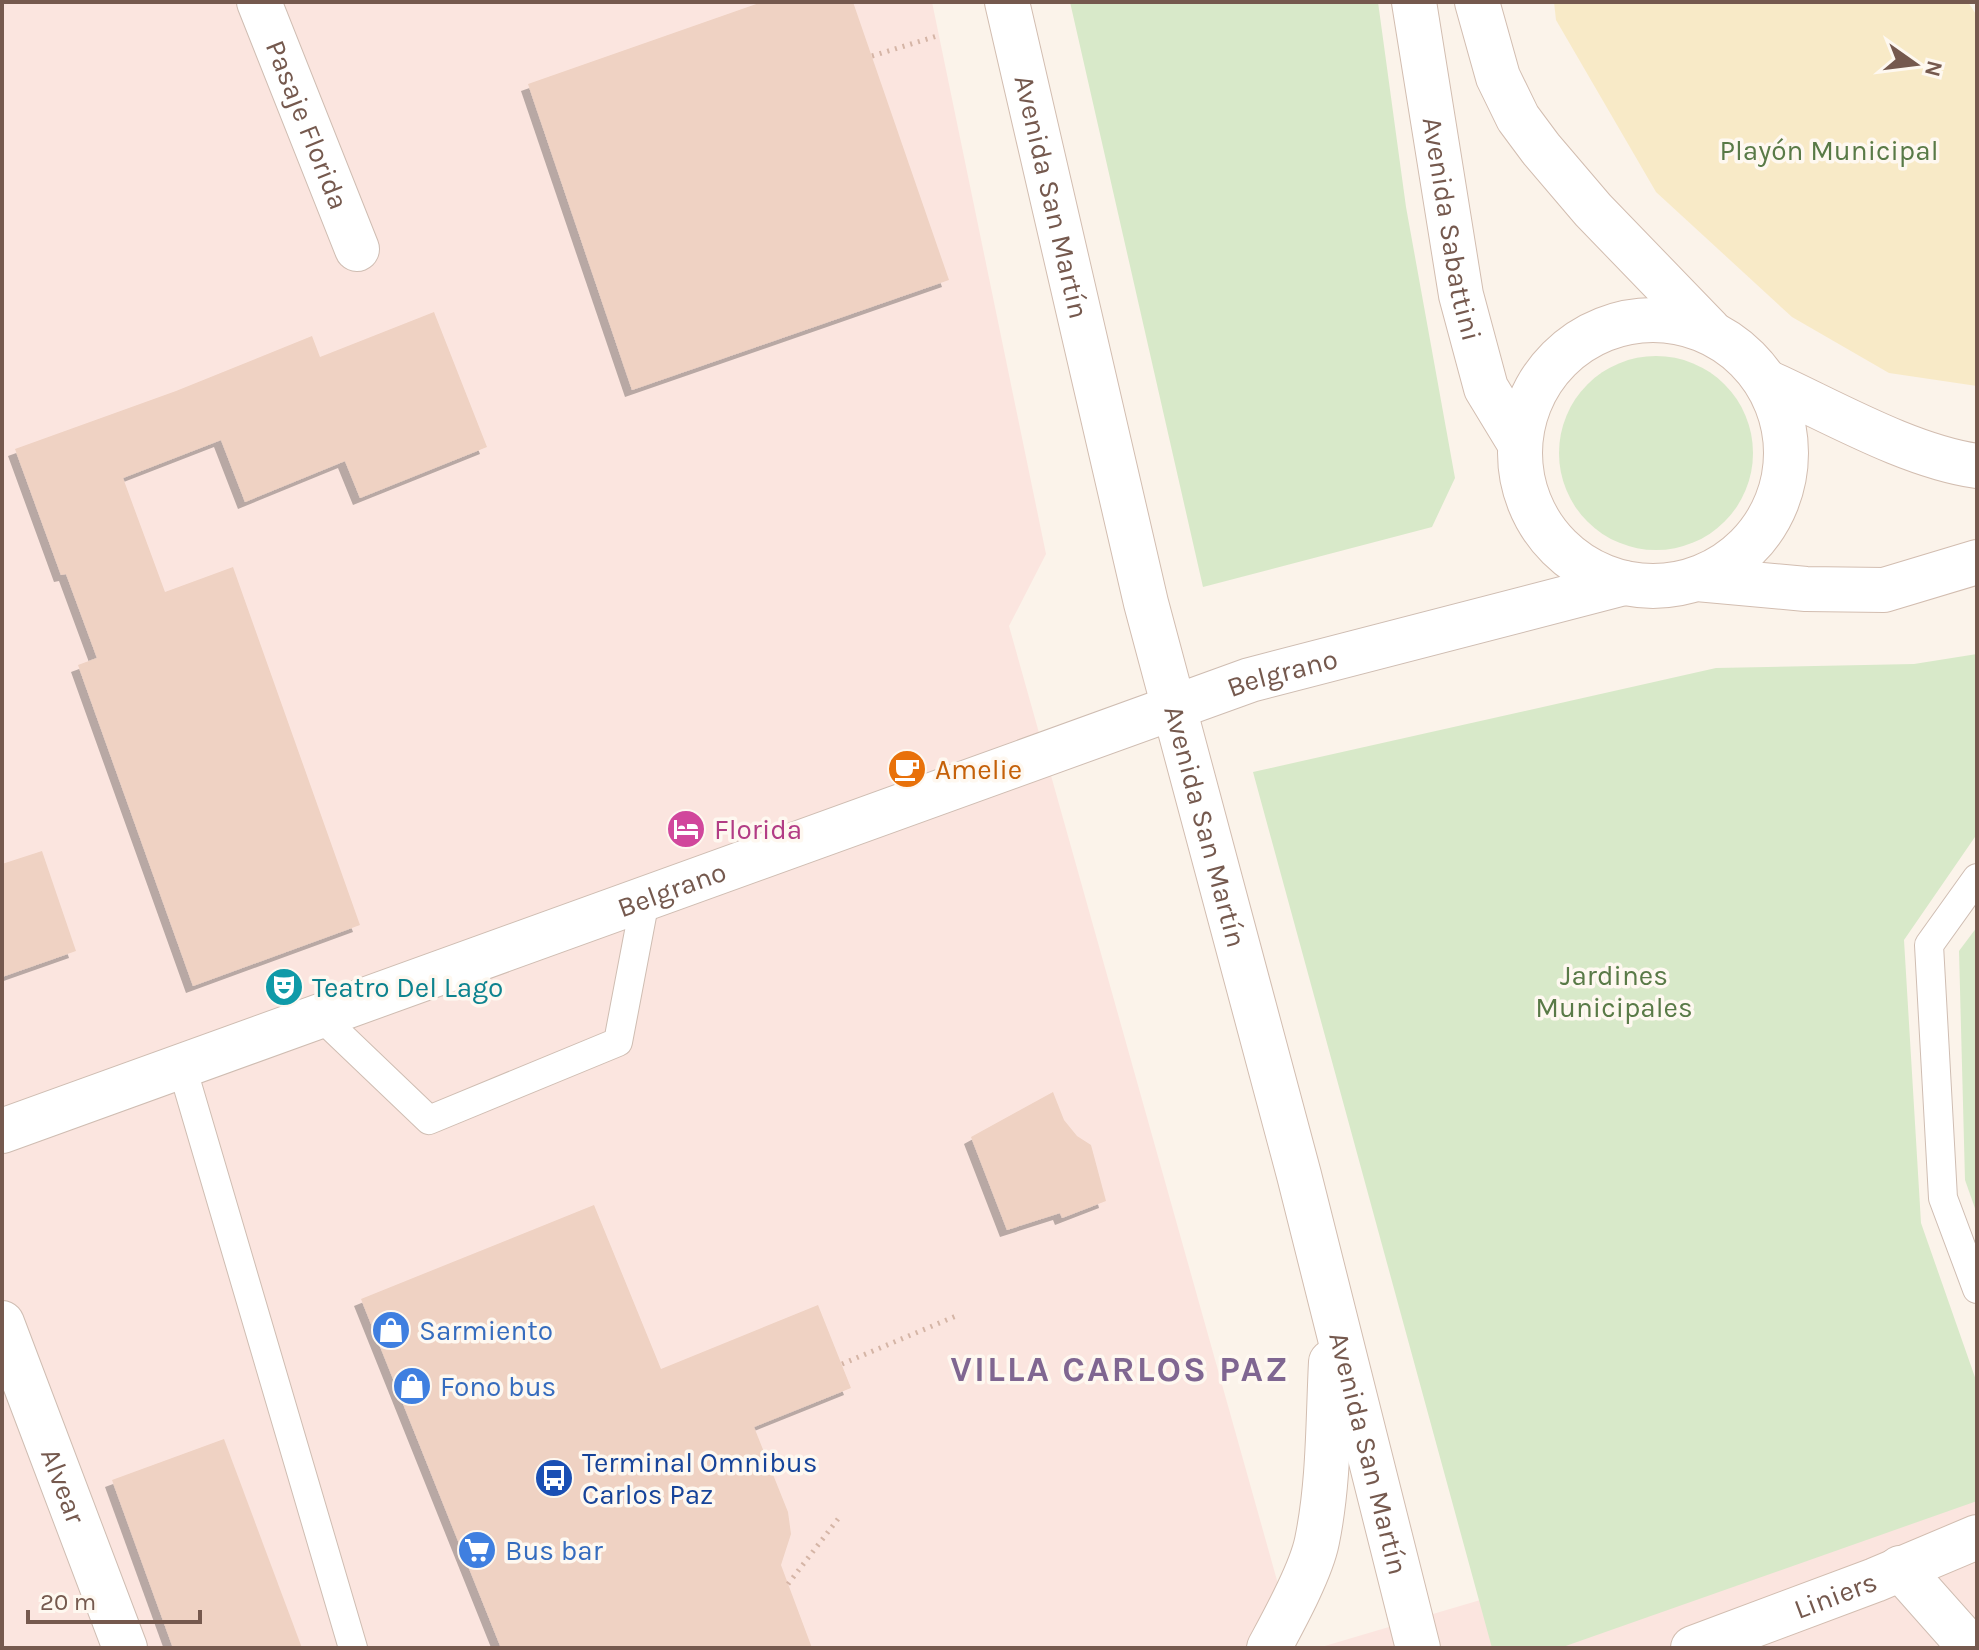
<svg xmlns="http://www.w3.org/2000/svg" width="1979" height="1650" viewBox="0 0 1979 1650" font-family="Karla,sans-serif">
<defs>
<filter id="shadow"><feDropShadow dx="-7" dy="7" stdDeviation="0" flood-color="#0004"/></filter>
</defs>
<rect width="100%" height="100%" fill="#fbf3ea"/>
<g fill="#fbe5df">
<polygon points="2,2 932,2 1046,554 1009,626 1296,1648 2,1648"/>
<polygon points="1977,1453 1977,1648 1318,1648"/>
</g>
<g fill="#d8e9c9">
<polygon points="1070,2 1378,2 1406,207 1455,478 1432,527 1203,587"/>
<circle cx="1656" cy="453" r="97"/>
<polygon points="1977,654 1977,834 1904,940 1921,1223 1977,1383 1977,1501 1560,1648 1492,1648 1253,772 1716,668 1914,664"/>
<polygon points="1977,927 1977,1214 1965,1180 1959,951"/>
</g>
<polygon fill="#f8eac7" points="1554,2 1968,2 1977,16 1977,386 1889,373 1792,317 1656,192 1556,20"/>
<g fill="#efd2c3" filter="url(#shadow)">
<polygon points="762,2 853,2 949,280 632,390 528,84"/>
<polygon points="434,312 487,447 360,498 345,461 245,502 221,440 123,478 165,592 233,567 360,925 193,986 78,665 97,658 66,574 61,575 15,449 176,391 312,336 320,357"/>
<polygon points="42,851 76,951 2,977 2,864"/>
<polygon points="1053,1092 1064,1120 1077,1136 1091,1145 1106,1201 1062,1218 1060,1213 1007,1230 971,1137"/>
<polygon points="594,1205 661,1369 818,1305 851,1388 754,1427 788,1512 791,1534 781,1565 812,1648 501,1648 361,1299"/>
<polygon points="224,1439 302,1648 173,1648 112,1480"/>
</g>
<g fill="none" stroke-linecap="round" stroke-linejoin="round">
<defs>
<g id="lane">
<polyline points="1977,878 1929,945 1943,1198 1977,1289"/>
<polyline points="318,1014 429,1120 618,1042 645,900"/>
<polyline points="182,1067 353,1648"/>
</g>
<g id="street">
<path id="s1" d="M259,2L357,249"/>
<path id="s2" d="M2,1131L1250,680L1624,583"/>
<path id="s3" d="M2,1323L125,1648"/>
<polyline points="1900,1568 1971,1648"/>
</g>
<g id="secondary">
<path id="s4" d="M1007,2L1146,603L1299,1175L1418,1648"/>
<path id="s5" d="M1414,2L1461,295L1486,388L1520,444"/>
<polyline points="1477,2 1498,77 1518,118 1541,149 1593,210 1709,330"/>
<circle cx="1653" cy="453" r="133"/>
<path d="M1767,382C1831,411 1908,456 1977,466"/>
<polyline points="1697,579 1806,589 1884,590 1977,562"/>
<path d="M1269,1648C1284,1620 1311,1571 1317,1541C1329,1483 1328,1421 1331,1362"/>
<path id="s6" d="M1693,1648L1875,1580L1977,1537"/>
</g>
</defs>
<use href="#lane" stroke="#cfbdb2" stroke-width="30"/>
<use href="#street" stroke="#cfbdb2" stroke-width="46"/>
<use href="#secondary" stroke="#d2bdb0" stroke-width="46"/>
<g stroke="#d5b5a6" stroke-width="5" stroke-dasharray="2 6" stroke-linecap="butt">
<polyline points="872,56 937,36"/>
<polyline points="842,1364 956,1316"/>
<polyline points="788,1584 838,1519"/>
</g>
<use href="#lane" stroke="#fff" stroke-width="28"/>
<use href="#street" stroke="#fff" stroke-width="44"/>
<use href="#secondary" stroke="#fff" stroke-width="44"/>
</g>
<defs>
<symbol id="cafe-disc" viewBox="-11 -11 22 22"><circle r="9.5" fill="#e8710a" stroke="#fef8f0"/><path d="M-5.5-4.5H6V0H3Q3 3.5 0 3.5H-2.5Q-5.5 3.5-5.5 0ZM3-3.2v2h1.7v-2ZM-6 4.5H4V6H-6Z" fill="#fff"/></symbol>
<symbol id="hotel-disc" viewBox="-11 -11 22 22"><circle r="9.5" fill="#d1479c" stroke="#fef8f0"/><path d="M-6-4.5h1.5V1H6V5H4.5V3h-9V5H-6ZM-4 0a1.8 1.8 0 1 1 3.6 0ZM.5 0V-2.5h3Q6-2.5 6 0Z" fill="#fff"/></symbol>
<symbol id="theatre-disc" viewBox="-11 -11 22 22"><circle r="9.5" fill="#0f9aa8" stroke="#fef8f0"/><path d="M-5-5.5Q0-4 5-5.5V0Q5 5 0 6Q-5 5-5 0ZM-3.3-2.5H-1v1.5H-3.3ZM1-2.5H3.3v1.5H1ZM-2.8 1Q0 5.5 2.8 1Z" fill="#fff"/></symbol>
<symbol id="shop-disc" viewBox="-11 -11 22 22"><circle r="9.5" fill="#3f7fe0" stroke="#fef8f0"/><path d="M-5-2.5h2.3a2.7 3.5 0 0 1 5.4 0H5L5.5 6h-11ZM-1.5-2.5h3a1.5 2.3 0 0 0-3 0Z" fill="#fff"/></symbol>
<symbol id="bus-disc" viewBox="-11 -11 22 22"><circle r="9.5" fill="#1a4fb4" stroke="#fef8f0"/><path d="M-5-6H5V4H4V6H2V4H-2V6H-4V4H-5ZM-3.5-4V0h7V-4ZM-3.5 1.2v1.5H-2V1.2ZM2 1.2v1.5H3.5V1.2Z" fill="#fff"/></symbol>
<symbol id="supermarket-disc" viewBox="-11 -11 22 22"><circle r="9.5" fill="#3f7fe0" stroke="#fef8f0"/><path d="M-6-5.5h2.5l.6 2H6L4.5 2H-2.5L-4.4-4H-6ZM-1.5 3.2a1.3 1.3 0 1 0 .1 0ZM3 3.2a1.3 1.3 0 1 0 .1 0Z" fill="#fff"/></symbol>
</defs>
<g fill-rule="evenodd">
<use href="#cafe-disc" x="885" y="747" width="44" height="44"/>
<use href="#hotel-disc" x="664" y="807" width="44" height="44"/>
<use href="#theatre-disc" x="262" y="965" width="44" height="44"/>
<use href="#shop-disc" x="369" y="1308" width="44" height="44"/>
<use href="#shop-disc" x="390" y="1364" width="44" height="44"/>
<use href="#bus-disc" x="532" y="1456" width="44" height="44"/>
<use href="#supermarket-disc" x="455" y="1528" width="44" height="44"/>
</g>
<g text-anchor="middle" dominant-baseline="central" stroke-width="7" stroke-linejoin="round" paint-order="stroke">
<g font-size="28" fill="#75594e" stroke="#fef8f0">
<text stroke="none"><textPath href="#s1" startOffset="132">Pasaje Florida</textPath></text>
<text stroke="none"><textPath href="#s4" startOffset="200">Avenida San Martín</textPath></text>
<text stroke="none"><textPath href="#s5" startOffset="230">Avenida Sabattini</textPath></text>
<text stroke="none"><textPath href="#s2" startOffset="1360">Belgrano</textPath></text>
<text stroke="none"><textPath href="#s4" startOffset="848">Avenida San Martín</textPath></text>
<text stroke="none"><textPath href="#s2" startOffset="712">Belgrano</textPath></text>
<text stroke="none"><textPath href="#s4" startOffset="1496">Avenida San Martín</textPath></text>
<text stroke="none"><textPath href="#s3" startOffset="174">Alvear</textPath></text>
<text stroke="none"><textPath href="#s6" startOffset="152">Liniers</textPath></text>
</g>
<g font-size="28" fill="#597a47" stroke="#fef8f0">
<text x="1829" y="150">Playón Municipal</text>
<text x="1614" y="975">Jardines<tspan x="1614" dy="32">Municipales</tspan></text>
</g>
<g font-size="28" fill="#c56008" stroke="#fef8f0" text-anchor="start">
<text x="935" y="769">Amelie</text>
</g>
<g font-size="28" fill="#b23c85" stroke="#fef8f0" text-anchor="start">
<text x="714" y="829">Florida</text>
</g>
<g font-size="28" fill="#0d838f" stroke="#fef8f0" text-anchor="start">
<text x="312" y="987">Teatro Del Lago</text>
</g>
<g font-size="28" fill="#366cbe" stroke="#fef8f0" text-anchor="start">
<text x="419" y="1330">Sarmiento</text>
<text x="440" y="1386">Fono bus</text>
<text x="505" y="1550">Bus bar</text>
</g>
<g font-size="28" fill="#164399" stroke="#fef8f0" text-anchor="start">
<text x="582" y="1462">Terminal Omnibus<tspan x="582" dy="32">Carlos Paz</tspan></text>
</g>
<g font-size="36" font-weight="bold" letter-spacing="2" fill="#7f6691" stroke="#fef8f0">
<text x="1120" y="1369">VILLA CARLOS PAZ</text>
</g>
</g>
<rect width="1979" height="1650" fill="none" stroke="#75594e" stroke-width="8"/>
<g transform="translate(1915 64) rotate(104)" stroke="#fef8f0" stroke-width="6" paint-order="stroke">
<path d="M0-6L14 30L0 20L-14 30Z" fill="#75594e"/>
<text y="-12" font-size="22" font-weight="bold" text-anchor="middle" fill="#75594e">N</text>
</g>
<path d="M28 1610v12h172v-12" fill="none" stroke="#75594e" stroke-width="4"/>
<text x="40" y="1610" font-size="24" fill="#75594e" stroke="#fef8f0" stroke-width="6" paint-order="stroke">20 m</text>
</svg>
